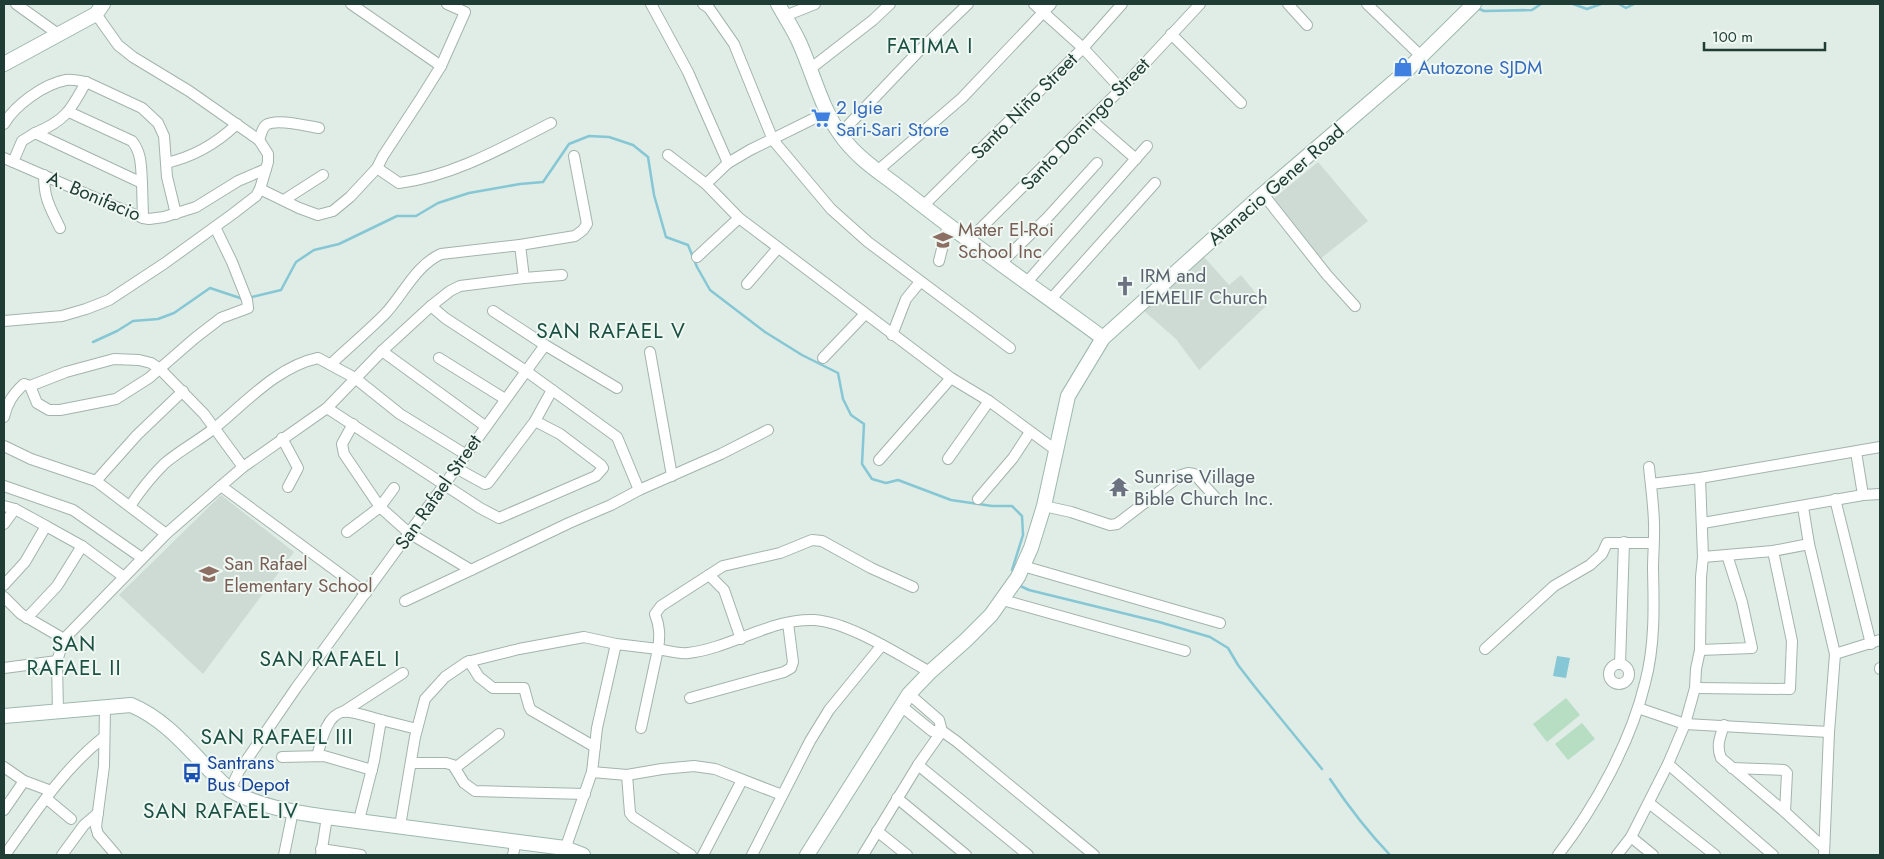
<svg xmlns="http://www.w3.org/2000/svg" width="1884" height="859" viewBox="0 0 1884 859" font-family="Jost,sans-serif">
<rect width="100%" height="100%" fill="#e0ece6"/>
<g fill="#cedbd5">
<polygon points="1318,162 1368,221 1320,259 1272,200"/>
<polygon points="1204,257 1229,285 1241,275 1266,306 1199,370 1176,339 1143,310"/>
<polygon points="221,495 294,552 203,674 119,595"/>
</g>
<g fill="#b7dec2">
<polygon points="1566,698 1580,715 1547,742 1533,724"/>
<polygon points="1582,723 1595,739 1568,760 1555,744"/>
</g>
<polygon fill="#85c7d4" points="1557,656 1570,658 1566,678 1553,676"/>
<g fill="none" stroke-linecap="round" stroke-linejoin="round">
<g stroke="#85c7d4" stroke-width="2.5">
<polyline points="1573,4 1587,9 1601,4"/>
<polyline points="1619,4 1626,8 1634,4"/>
<polyline points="1477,8 1484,11 1532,10 1541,4"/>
<polyline points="248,298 281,290 296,262 314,250 339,244 397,216 416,216 438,203 469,193 520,184 543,182 569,144 589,136 609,137 633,145 648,157 654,195 666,237 688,245 697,267 710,290 765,332 802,355 838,373 843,399 851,415 864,424 862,464 872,479 886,483 898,480 951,500 992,506 1012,506 1022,516 1023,535 1012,570"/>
<polyline points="93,342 117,331 133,321 158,319 174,313 210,288 243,299"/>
<polyline points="1018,585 1029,590 1159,622 1210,637 1228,648 1238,665 1255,687 1322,769"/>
<path d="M1330,779C1348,806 1368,832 1390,855"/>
</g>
<defs>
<g id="street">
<polyline points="16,4 58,34"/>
<polyline points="351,4 441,66"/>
<polyline points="651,4 688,72 728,163"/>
<polyline points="703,4 709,8 734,44 773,140 831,209 868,242 1010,348"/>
<polyline points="1034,4 1083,48 1121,89"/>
<polyline points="1288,4 1307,25"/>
<polyline points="1367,4 1422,57"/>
<polyline points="785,16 815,4"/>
<polyline points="1171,34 1241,103"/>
<polyline points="810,69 873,20 890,4"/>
<path d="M69,112L132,141C142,153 141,168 142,183"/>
<polyline points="827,112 750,150 728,163 706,184 739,218 951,378 989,401 1057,451"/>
<polyline points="1090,119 1136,159"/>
<path d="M4,124C15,105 44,84 66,80C72,79 80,81 86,82"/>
<polyline points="840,134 917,53 968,4"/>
<path d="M259,140C261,135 262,128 266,125C277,118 306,126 319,128"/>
<polyline points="668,155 706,184"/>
<polyline points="4,158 114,206 143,218 149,219 164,217 196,207 238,181 266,169"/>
<polyline points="13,162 22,141 35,133"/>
<path d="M166,163C193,157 216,144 237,124"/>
<path d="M377,168L399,183C453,176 502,148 551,123"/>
<polyline points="876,172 962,98 1051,4"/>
<path d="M44,175C44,199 50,207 60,228"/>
<polyline points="260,189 299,208 318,215 333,211 350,197 377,168 383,156 421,98 441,66 465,12 447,4"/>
<polyline points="1263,194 1327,275 1355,306"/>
<polyline points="284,200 323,175"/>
<polyline points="923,206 1083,48 1122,4"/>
<path d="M143,218L142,183L35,133C65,121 71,110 86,82L142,108L158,123L164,136L167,177L176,214"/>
<polyline points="968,241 1121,89 1200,4"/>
<polyline points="520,245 575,236 583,230 587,224 574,156"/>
<polyline points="697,257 739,218"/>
<polyline points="939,261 948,225"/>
<polyline points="1000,264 1047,218 1097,163"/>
<polyline points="1027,282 1147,146"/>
<polyline points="747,284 778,248"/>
<polyline points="1051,299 1155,183"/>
<polyline points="431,306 445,318 526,371 617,437 639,490"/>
<polyline points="4,321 62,316 86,309 109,300 165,263 234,213 256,196 260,189 268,162 268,154 259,140 189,91 133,57 118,45 96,14"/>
<polyline points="892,335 906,299 920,282"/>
<polyline points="545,345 617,388"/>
<polyline points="382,351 485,426"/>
<polyline points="650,352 672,476"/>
<polyline points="439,358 505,399"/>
<polyline points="823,358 865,314"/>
<path d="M331,364C349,347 368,331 385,314C403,295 416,265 441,254L520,245L524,278"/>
<polyline points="30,386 37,403 49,410 60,410 116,399 149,378 195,338 221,318 248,308 247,300 232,262 215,227"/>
<polyline points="327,408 382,351 431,306 450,291 460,286 524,278 562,275"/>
<path d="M4,417C7,403 13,394 24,384L30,386L66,372L114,359L139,360L151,363L160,369L204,414L243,467"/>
<polyline points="353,424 342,444 344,454 380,507 409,533 471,570 569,523 611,505 639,490 721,454 768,430"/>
<polyline points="282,438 298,468 288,487"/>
<polyline points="4,446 31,459 96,481 166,534"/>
<polyline points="1856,452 1863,495"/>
<polyline points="948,459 989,401"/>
<polyline points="879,460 951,378"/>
<polyline points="456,468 485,484 488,483 535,421 552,390"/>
<polyline points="96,481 137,435 183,391"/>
<polyline points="1651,484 1700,478 1880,447"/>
<polyline points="4,486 73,510 142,558"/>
<polyline points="221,486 243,467 327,408 480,508 499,518 596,476 603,468 601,465 560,434 535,421"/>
<polyline points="978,499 1013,458 1030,432"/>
<polyline points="1835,499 1871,644"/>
<polyline points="4,506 15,509 46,526"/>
<path d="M130,506C140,491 151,477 164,464C180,450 200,440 217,426C247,401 279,366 318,358L355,378L400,414L465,454"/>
<polyline points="1044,506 1071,512 1110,525 1117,524 1181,475 1188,473 1194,474 1215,497"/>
<polyline points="1803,507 1809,544 1835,654 1829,732 1824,855"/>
<polyline points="1703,523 1863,495 1880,494"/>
<polyline points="4,524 15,509"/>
<polyline points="347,532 380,507 394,488"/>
<polyline points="1703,557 1773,551 1809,544"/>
<polyline points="1023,566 1220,623"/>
<polyline points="709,575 724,590 741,639"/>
<polyline points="4,585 25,562 46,526 82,546 124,577"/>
<polyline points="4,597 21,614 64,639"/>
<polyline points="1003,600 1185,651"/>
<polyline points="405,601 471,570"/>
<polyline points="27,618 57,586 82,546"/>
<polyline points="1485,649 1554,586 1590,565 1602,554 1607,543 1653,543"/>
<polyline points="1700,650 1752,648 1742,602 1727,555"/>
<polyline points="1835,654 1880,640"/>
<polyline points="469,661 479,677 493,688 524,688 529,706 531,710 595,747"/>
<circle cx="1619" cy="674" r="10"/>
<polyline points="1620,664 1624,542"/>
<polyline points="4,668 57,661"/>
<polyline points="1880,668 1880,669"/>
<polyline points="1695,688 1790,689 1792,641 1773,551"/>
<polyline points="909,694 939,720 942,731"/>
<polyline points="690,698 784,672 791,668 793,662 788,623"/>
<polyline points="900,705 932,731 942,731 956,741 1094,855"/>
<polyline points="105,708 104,766 96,827 98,834 116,855"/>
<polyline points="1638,708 1685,724 1829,732"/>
<polyline points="343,712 403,673"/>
<polyline points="58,713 57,661 64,639 166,534 221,486 366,593"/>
<path d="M1724,725C1720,737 1716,746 1721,758L1785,812L1824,848"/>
<path d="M641,728L658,649C668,651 679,654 688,653C731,648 772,618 814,620C849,622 899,655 930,672"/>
<path d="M317,756C321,743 326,716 342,712C351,710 372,718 381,720"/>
<polyline points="282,757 324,756 372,770"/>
<polyline points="411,763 446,763 453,765 464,783 475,791 585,794"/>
<polyline points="1668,764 1773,855"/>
<polyline points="918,765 1028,855"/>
<polyline points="4,767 24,781 51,791"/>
<polyline points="455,768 499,734"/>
<polyline points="1732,768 1784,770 1787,773 1785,812"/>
<polyline points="592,772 627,775 662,769 694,766 715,769 782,795"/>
<polyline points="627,775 630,813 633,817 691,855"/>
<polyline points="230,790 239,771 296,688 444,485 545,345 493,311"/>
<polyline points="897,798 966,855"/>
<polyline points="47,799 71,819"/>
<polyline points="1649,803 1715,855"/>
<polyline points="4,810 24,781"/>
<polyline points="359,820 374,761 381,720 417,729"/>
<path d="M400,826L415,737L425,699L445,677L467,662L519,649L584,637L616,644L658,649C660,636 660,627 655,614L661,606L723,566L780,553L812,540L822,541L871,568L913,587"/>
<polyline points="877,831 907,855"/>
<polyline points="1631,837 1653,855"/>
<polyline points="321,849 361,855"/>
<path d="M5,855C34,814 64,768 104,737"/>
<polyline points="62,855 84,825 98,813"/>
<polyline points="284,855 293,811"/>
<polyline points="321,855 327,817"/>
<polyline points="513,855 516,840"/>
<polyline points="563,855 592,772 597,728 616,644"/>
<polyline points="703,855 742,780"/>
<polyline points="752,855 810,741 829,710 882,645"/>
<polyline points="863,855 918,765 942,731"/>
<path d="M1558,855C1595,807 1631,742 1645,683C1655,646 1654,607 1653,569C1653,558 1654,546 1654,535C1655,514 1651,488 1649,467"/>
<polyline points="1617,855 1631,837 1668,764 1685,724 1695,688 1696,669 1700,650 1701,577 1703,557 1700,478"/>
</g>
<g id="secondary">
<path d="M778,4C785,17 794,30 800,44C813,73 821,107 840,134C858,160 883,174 908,194C971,244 1038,290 1103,338"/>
<polyline points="4,64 96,14 103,4"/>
<path d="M4,716L131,705C172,722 197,761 230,790C259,807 294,812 327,817L565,848L583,855"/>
<polyline points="807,855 909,694 930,672 966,640 991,615 1018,577 1031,548 1044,506 1068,396 1103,338 1255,201 1403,74 1474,4"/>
</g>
</defs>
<use href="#street" stroke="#a3b4ad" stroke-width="12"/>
<use href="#secondary" stroke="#9eb8af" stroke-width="16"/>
<use href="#street" stroke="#fff" stroke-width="10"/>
<use href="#secondary" stroke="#fff" stroke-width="14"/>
</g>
<defs>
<symbol id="shop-bare" viewBox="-9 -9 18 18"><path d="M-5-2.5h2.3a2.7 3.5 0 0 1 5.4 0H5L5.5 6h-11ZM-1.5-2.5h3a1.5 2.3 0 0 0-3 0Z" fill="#3f7fe0" stroke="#f0f8f4" stroke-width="2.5" paint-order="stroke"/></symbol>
<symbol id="supermarket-bare" viewBox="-9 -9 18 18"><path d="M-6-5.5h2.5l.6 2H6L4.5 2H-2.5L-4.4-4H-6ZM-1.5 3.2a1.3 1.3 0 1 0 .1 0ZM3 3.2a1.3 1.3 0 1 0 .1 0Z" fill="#3f7fe0" stroke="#f0f8f4" stroke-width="2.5" paint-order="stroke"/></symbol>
<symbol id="school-bare" viewBox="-9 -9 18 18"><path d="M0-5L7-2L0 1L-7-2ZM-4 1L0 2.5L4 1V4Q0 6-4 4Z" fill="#8d6e63" stroke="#f0f8f4" stroke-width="2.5" paint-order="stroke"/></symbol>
<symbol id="church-bare" viewBox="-9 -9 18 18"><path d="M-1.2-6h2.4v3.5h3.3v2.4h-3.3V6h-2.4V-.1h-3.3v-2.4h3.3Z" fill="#6b7280" stroke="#f0f8f4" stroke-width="2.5" paint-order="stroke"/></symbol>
<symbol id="temple-bare" viewBox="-9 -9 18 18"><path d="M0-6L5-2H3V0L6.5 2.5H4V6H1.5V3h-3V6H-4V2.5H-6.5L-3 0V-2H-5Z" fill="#6b7280" stroke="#f0f8f4" stroke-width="2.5" paint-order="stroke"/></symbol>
<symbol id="bus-bare" viewBox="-9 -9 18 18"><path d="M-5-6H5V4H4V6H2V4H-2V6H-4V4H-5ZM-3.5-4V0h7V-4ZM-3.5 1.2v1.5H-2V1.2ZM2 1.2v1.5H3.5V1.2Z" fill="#1a4fb4" stroke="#f0f8f4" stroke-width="2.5" paint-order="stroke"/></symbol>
</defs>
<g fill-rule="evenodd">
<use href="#shop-bare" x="1389" y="53" width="28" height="28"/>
<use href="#supermarket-bare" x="807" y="104" width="28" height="28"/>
<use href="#school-bare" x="929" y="226" width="28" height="28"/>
<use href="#church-bare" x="1111" y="272" width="28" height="28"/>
<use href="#temple-bare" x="1105" y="473" width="28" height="28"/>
<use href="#school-bare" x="195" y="560" width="28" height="28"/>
<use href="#bus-bare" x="178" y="759" width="28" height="28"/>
</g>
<g text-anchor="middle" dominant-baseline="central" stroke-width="4" stroke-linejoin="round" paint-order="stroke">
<g font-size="19" fill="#366cbe" stroke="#f0f8f4" text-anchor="start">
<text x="1418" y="67">Autozone SJDM</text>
<text x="836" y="107">2 Igie<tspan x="836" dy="22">Sari-Sari Store</tspan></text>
</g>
<g font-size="19" fill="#203d35" stroke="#f0f8f4">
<text transform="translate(1024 106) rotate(-45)">Santo Niño Street</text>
<text transform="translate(1085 124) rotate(-46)">Santo Domingo Street</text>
<text transform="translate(1276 185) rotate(-41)">Atanacio Gener Road</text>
<text transform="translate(94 196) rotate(23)">A. Bonifacio</text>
<text transform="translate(438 492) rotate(-55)">San Rafael Street</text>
</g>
<g font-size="19" fill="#785e54" stroke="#f0f8f4" text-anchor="start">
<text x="958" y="229">Mater El-Roi<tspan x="958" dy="22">School Inc</tspan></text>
<text x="224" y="563">San Rafael<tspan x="224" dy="22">Elementary School</tspan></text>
</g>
<g font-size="19" fill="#5b616d" stroke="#f0f8f4" text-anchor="start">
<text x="1140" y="275">IRM and<tspan x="1140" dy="22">IEMELIF Church</tspan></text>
<text x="1134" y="476">Sunrise Village<tspan x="1134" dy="22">Bible Church Inc.</tspan></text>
</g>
<g font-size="19" fill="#164399" stroke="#f0f8f4" text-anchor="start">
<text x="207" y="762">Santrans<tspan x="207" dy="22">Bus Depot</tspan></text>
</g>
<g font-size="21" letter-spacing="1" fill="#1b5043" stroke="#f0f8f4">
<text x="930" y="46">FATIMA I</text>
<text x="611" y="331">SAN RAFAEL V</text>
<text x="74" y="644">SAN<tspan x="74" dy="24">RAFAEL II</tspan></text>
<text x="330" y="659">SAN RAFAEL I</text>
<text x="277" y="737">SAN RAFAEL III</text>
<text x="221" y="811">SAN RAFAEL IV</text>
</g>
</g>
<rect width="1884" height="859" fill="none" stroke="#203d35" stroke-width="10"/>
<path d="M1704 42v8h121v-8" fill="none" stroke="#203d35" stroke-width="2.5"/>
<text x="1712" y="42" font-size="15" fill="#203d35" stroke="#f0f8f4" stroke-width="4" paint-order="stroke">100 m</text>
</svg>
